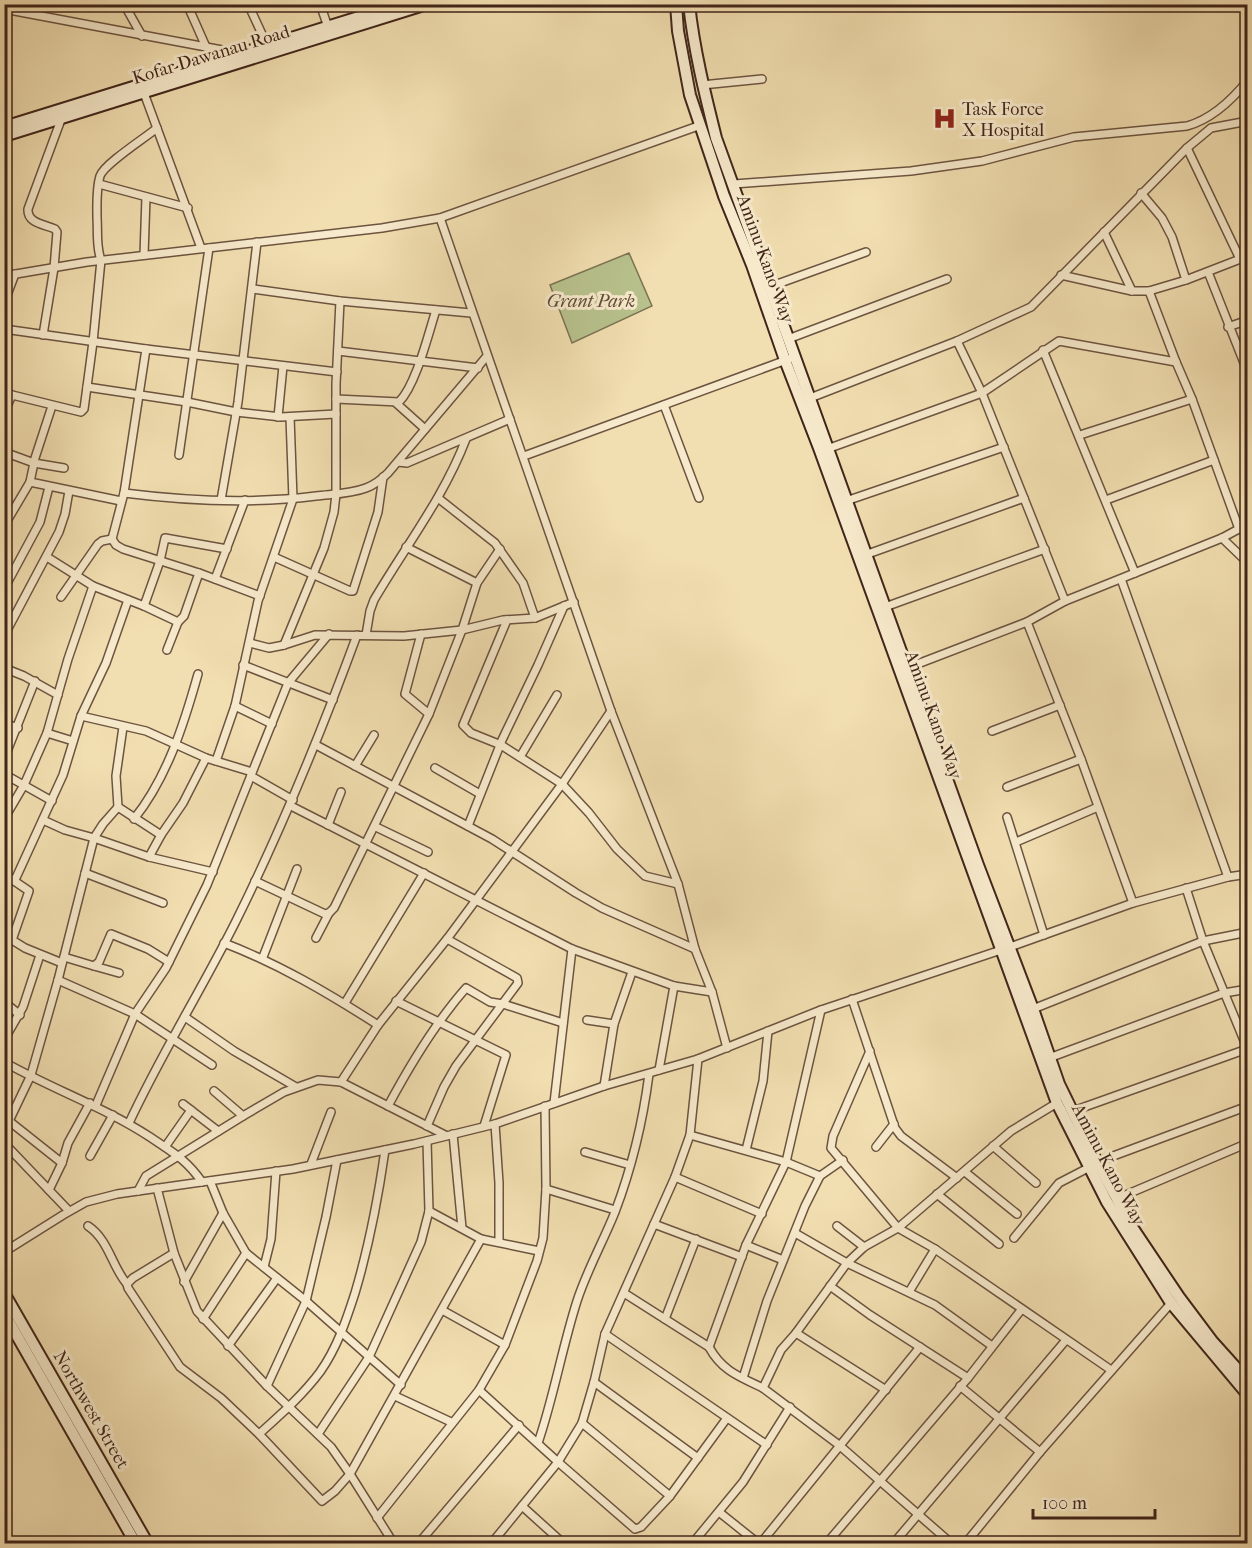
<svg xmlns="http://www.w3.org/2000/svg" width="1252" height="1548" viewBox="0 0 1252 1548" font-family="'IM FELL French Canon',serif">
<rect width="100%" height="100%" fill="#f2dfb1"/>
<filter id="stains"><feTurbulence type="fractalNoise" baseFrequency=".00333" numOctaves="4"/><feColorMatrix values="0 0 0 0 .2 0 0 0 0 .09 0 0 0 0 .02 0 0 0 .5 -.17"/></filter>
<radialGradient id="worn" r=".72"><stop offset=".6" stop-color="#630" stop-opacity="0"/><stop offset="1" stop-color="#630" stop-opacity=".3"/></radialGradient>
<polygon fill="#b8c28d" stroke="#7c7454" stroke-width="1.5" points="629,253 652,306 572,343 550,285"/>
<g fill="none" stroke-linecap="round" stroke-linejoin="round">
<defs>
<g id="street">
<polyline points="124,4 142,36"/>
<polyline points="187,4 206,47"/>
<polyline points="248,4 267,45"/>
<polyline points="320,4 328,27"/>
<polyline points="4,9 238,53"/>
<polyline points="702,85 762,79"/>
<polyline points="144,93 201,248"/>
<polyline points="1187,148 1240,259"/>
<polyline points="99,184 188,208"/>
<path d="M734,184L911,171L982,161L1074,137L1187,126C1212,119 1232,100 1248,80"/>
<polyline points="1141,193 1162,218 1172,237 1186,280"/>
<polyline points="440,218 611,711 678,884 695,949 712,992 727,1048"/>
<polyline points="1104,232 1132,291"/>
<polyline points="144,255 146,197"/>
<polyline points="1208,272 1248,373"/>
<polyline points="1061,275 1132,291 1149,291 1186,280 1248,256"/>
<polyline points="4,276 87,262 382,228 440,218 701,125"/>
<polyline points="769,287 866,252"/>
<polyline points="253,289 340,301 471,313"/>
<polyline points="1149,291 1176,362 1192,399 1239,529"/>
<polyline points="4,303 15,274"/>
<polyline points="1228,327 1248,320"/>
<polyline points="4,329 146,349 337,372"/>
<path d="M43,335L54,268L57,232L55,229C43,224 27,223 28,209L62,117"/>
<polyline points="788,339 947,279"/>
<polyline points="957,341 982,393 1065,601"/>
<polyline points="146,349 124,493 112,539 116,545 123,549 199,573 260,596"/>
<polyline points="1043,350 1135,573"/>
<polyline points="338,351 478,368"/>
<polyline points="87,387 187,402 236,412 281,417 336,414"/>
<path d="M4,393L81,412L84,409L93,342L101,260C96,247 98,232 97,218C97,205 96,189 100,176C104,164 145,138 157,128"/>
<polyline points="810,398 957,341 1031,307 1187,148 1211,128 1248,121"/>
<path d="M336,399L399,402C416,385 428,335 436,310"/>
<polyline points="396,403 425,429"/>
<polyline points="664,405 699,498"/>
<polyline points="4,413 12,395"/>
<polyline points="278,417 283,366"/>
<polyline points="1080,435 1192,399"/>
<polyline points="827,449 982,393 1059,341 1176,362"/>
<polyline points="4,452 34,463 64,468"/>
<polyline points="179,455 209,248"/>
<polyline points="524,456 789,359"/>
<polyline points="398,462 407,463 510,419"/>
<polyline points="30,482 121,501"/>
<path d="M124,493C187,501 252,504 316,496C332,494 350,494 366,488C374,485 382,479 388,473L487,356"/>
<polyline points="438,498 495,543 523,583 535,618"/>
<polyline points="221,500 238,402 257,242"/>
<polyline points="1106,500 1214,460"/>
<polyline points="846,501 1004,447"/>
<polyline points="4,526 30,482 35,458 52,406"/>
<polyline points="1222,538 1248,563"/>
<polyline points="406,547 477,583"/>
<polyline points="865,555 1024,498"/>
<polyline points="47,557 93,586 144,606 178,622 184,616 199,573"/>
<polyline points="274,557 350,591 353,591 378,512 383,477"/>
<polyline points="215,579 245,500"/>
<polyline points="1121,579 1228,877"/>
<polyline points="4,589 40,522 49,487"/>
<polyline points="61,597 98,544 102,541 112,539"/>
<polyline points="144,606 160,561 165,538 227,549"/>
<polyline points="885,607 1045,549"/>
<polyline points="507,620 463,725 471,733 501,745 562,784 589,813 617,849 645,876 678,884"/>
<polyline points="1027,622 1081,759 1133,903"/>
<polyline points="421,634 405,694 429,714"/>
<path d="M366,635L370,611L374,600C405,547 444,497 466,439"/>
<polyline points="4,636 59,532 65,514 69,491"/>
<polyline points="250,643 269,648 284,645 315,635 404,636 462,630 503,620 535,618 574,602"/>
<polyline points="284,645 324,548 334,512 336,494 336,384 340,301"/>
<polyline points="167,650 178,622"/>
<polyline points="243,665 333,700"/>
<polyline points="4,668 24,676 58,695"/>
<polyline points="907,668 1027,622 1065,601 1222,538 1248,524"/>
<polyline points="81,716 146,731 206,758 252,772"/>
<polyline points="4,723 18,728"/>
<polyline points="272,724 235,706 258,601 293,499 290,417"/>
<polyline points="123,727 116,776 118,807 161,835"/>
<polyline points="992,731 1060,705"/>
<polyline points="47,733 73,741"/>
<polyline points="316,745 492,839 576,893 602,908 695,949"/>
<polyline points="520,757 557,695"/>
<polyline points="4,759 35,681"/>
<polyline points="216,761 235,706"/>
<polyline points="355,766 374,735"/>
<polyline points="435,768 480,794"/>
<polyline points="4,774 52,801"/>
<polyline points="251,776 293,800"/>
<polyline points="1007,787 1081,759"/>
<polyline points="291,806 572,949 674,986 712,992"/>
<polyline points="1007,817 1044,935"/>
<polyline points="4,819 24,785 47,733 68,659 93,586"/>
<path d="M134,819C167,778 184,724 198,674"/>
<polyline points="43,820 65,830 94,838 103,824 118,807"/>
<polyline points="328,825 341,792"/>
<polyline points="468,826 502,740 538,665 564,606"/>
<polyline points="376,827 428,852"/>
<polyline points="1016,842 1098,807"/>
<polyline points="149,857 161,835 183,803 206,758"/>
<polyline points="85,873 163,903"/>
<polyline points="4,874 29,891 12,940"/>
<polyline points="15,880 63,775 81,716 106,663 128,600"/>
<polyline points="255,881 325,914 329,913 334,908 429,714 462,630 477,583 500,549"/>
<polyline points="1186,888 1203,941 1248,1050"/>
<polyline points="4,935 25,948 62,963"/>
<polyline points="316,938 329,913"/>
<path d="M224,943C279,964 328,993 378,1025"/>
<polyline points="64,957 94,966 99,962 111,934 148,949 169,962"/>
<polyline points="263,957 297,869"/>
<polyline points="94,966 119,973"/>
<polyline points="58,980 135,1014 212,1065"/>
<polyline points="852,999 895,1128 901,1136 957,1178"/>
<polyline points="396,1001 506,1055 484,1126"/>
<polyline points="4,1002 20,1015"/>
<polyline points="345,1003 424,873"/>
<polyline points="1033,1009 1203,941 1248,932"/>
<polyline points="185,1017 234,1051 296,1087"/>
<polyline points="587,1020 614,1024"/>
<polyline points="4,1040 23,1007 40,955"/>
<polyline points="870,1051 833,1136 831,1148 898,1228 935,1249 1111,1370"/>
<polyline points="1049,1058 1224,993 1248,989"/>
<path d="M4,1062C52,1089 104,1107 150,1137C172,1152 186,1159 202,1182"/>
<polyline points="659,1070 674,986"/>
<polyline points="341,1082 378,1025 447,939 562,784 611,711"/>
<polyline points="604,1086 614,1024 632,972"/>
<polyline points="214,1091 243,1116"/>
<polyline points="554,1103 572,949"/>
<polyline points="183,1104 218,1131"/>
<polyline points="96,1105 135,1014 166,968 207,885 288,683 329,634"/>
<path d="M388,1106C410,1065 435,1023 466,988L490,1002L503,1004L563,1023"/>
<polyline points="1073,1111 1247,1049"/>
<polyline points="4,1117 62,1163"/>
<polyline points="9,1121 31,1075 58,980 94,838 149,857 213,872"/>
<path d="M129,1123C161,1054 202,989 236,921C282,828 321,733 357,635"/>
<polyline points="495,1124 499,1183 499,1242"/>
<polyline points="427,1126 444,1087 456,1066 518,983 517,978 447,939"/>
<polyline points="453,1134 462,1228"/>
<polyline points="690,1135 786,1162 820,1176"/>
<polyline points="4,1143 69,1211"/>
<polyline points="993,1146 1036,1183"/>
<polyline points="165,1147 191,1110"/>
<polyline points="876,1147 894,1124"/>
<polyline points="746,1150 763,1081 768,1031"/>
<polyline points="585,1152 630,1165"/>
<polyline points="90,1156 113,1115"/>
<polyline points="1097,1162 1248,1106"/>
<polyline points="311,1164 331,1112"/>
<polyline points="965,1172 1017,1214"/>
<polyline points="675,1177 762,1214"/>
<polyline points="210,1181 223,1213 246,1253 306,1301 401,1385"/>
<polyline points="157,1188 174,1253 197,1311 267,1386 331,1447 350,1474 394,1544"/>
<polyline points="546,1189 615,1210"/>
<polyline points="49,1190 62,1163 68,1143 90,1103"/>
<polyline points="138,1191 146,1176 243,1116 284,1092 318,1080 341,1082 445,1135"/>
<polyline points="937,1194 999,1244"/>
<polyline points="1116,1199 1248,1143"/>
<polyline points="429,1211 481,1239 539,1251"/>
<polyline points="654,1224 742,1257"/>
<path d="M88,1226C109,1240 112,1267 127,1284"/>
<polyline points="837,1226 864,1247"/>
<polyline points="795,1233 847,1263 935,1305 992,1346"/>
<polyline points="1014,1238 1059,1183 1088,1168"/>
<polyline points="746,1245 783,1260"/>
<polyline points="4,1252 63,1215 86,1202 117,1194 293,1169 414,1144 495,1124 604,1086 698,1059 821,1010 1010,947 1133,903 1228,877 1248,874"/>
<polyline points="174,1253 133,1278 127,1284 128,1288 180,1367 221,1398 259,1434 322,1501 335,1491 350,1474 481,1239"/>
<polyline points="264,1267 271,1239 276,1171"/>
<polyline points="184,1282 223,1213"/>
<polyline points="830,1286 870,1315 968,1378"/>
<polyline points="909,1292 935,1249"/>
<path d="M624,1293L709,1347C722,1371 740,1377 763,1388"/>
<polyline points="442,1310 505,1345"/>
<polyline points="203,1319 246,1253"/>
<polyline points="665,1319 696,1239"/>
<polyline points="796,1333 886,1390"/>
<polyline points="605,1334 767,1445"/>
<polyline points="228,1346 277,1278"/>
<polyline points="709,1347 746,1245 786,1162 821,1010"/>
<polyline points="743,1378 767,1301 805,1206 820,1176 843,1160"/>
<polyline points="594,1382 698,1458"/>
<polyline points="267,1386 306,1301 326,1217 337,1160"/>
<polyline points="960,1386 1040,1452"/>
<polyline points="479,1390 558,1462 635,1529 641,1527 670,1496 727,1418"/>
<polyline points="395,1396 451,1422"/>
<polyline points="582,1423 670,1496"/>
<path d="M259,1434C280,1415 302,1396 320,1372C337,1348 346,1321 355,1293C369,1246 378,1199 385,1150"/>
<polyline points="318,1434 369,1357 421,1242 429,1211 427,1141"/>
<path d="M538,1443C554,1396 562,1348 577,1301C587,1270 603,1242 615,1212C632,1167 643,1121 649,1074"/>
<polyline points="522,1506 564,1544"/>
<polyline points="719,1512 759,1544"/>
<polyline points="377,1518 479,1390 505,1345 537,1261 543,1238 546,1189 545,1106"/>
<polyline points="418,1544 519,1425"/>
<polyline points="491,1544 558,1462 582,1423 594,1382 605,1334 675,1177 690,1135 698,1059"/>
<polyline points="692,1544 743,1482 790,1407"/>
<polyline points="760,1544 920,1347"/>
<polyline points="826,1544 968,1378 1021,1310"/>
<polyline points="893,1544 1066,1340"/>
<polyline points="952,1544 839,1445 763,1388 781,1350 796,1333 847,1263 864,1247 898,1228 1011,1131 1057,1103"/>
<polyline points="965,1544 1040,1452 1172,1302"/>
</g>
<g id="secondary">
<polyline points="676,4 678,31 690,95 724,196 752,265 785,360 819,448 1057,1103 1107,1202 1171,1303 1248,1395"/>
<path d="M689,4C694,50 705,94 716,138L978,865L1033,1009L1059,1084L1097,1162L1132,1227L1179,1297L1212,1341L1248,1381"/>
<polyline points="4,127 401,4"/>
<polyline points="4,136 427,4"/>
<polyline points="4,1293 148,1544"/>
<polyline points="4,1313 136,1544"/>
</g>
</defs>
<use href="#street" stroke="#6c5440" stroke-width="10"/>
<use href="#secondary" stroke="#40251a" stroke-width="14"/>
<use href="#street" stroke="#f7eacc" stroke-width="7"/>
<use href="#secondary" stroke="#f7eacc" stroke-width="10"/>
</g>
<defs>
<symbol id="hospital-bare" viewBox="-9 -9 18 18"><path d="M-5-5h3v3.5h4V-5h3V5h-3V1.5h-4V5h-3Z" fill="#8f2418" stroke="#f7eacc" stroke-width="2.5" paint-order="stroke"/></symbol>
</defs>
<g fill-rule="evenodd">
<use href="#hospital-bare" x="928" y="102" width="33" height="33"/>
</g>
<g text-anchor="middle" dominant-baseline="central" stroke-width="6" stroke-linejoin="round" paint-order="stroke">
<g font-size="18" fill="#40251a" stroke="#f7eacc">
<text transform="translate(211 55) rotate(-17)">Kofar Dawanau Road</text>
<text transform="translate(765 259) rotate(70)">Aminu Kano Way</text>
<text transform="translate(933 715) rotate(70)">Aminu Kano Way</text>
<text transform="translate(1108 1165) rotate(62)">Aminu Kano Way</text>
<text transform="translate(91 1410) rotate(60)">Northwest Street</text>
</g>
<g font-size="18" fill="#40251a" stroke="#f7eacc" text-anchor="start">
<text x="962" y="109">Task Force<tspan x="962" dy="21">X Hospital</tspan></text>
</g>
<g font-size="18" font-style="italic" fill="#5e4c37" stroke="#f7eacc">
<text x="591" y="301">Grant Park</text>
</g>
</g>
<rect width="1252" height="1548" fill="none" stroke="#f2dfb1" stroke-width="24"/>
<rect x="6" y="6" width="1240" height="1536" fill="none" stroke="#40251a" stroke-width="3"/>
<rect x="12" y="12" width="1228" height="1524" fill="none" stroke="#40251a" stroke-width="1.5"/>
<path d="M1033 1509v9h122v-9" fill="none" stroke="#40251a" stroke-width="3"/>
<text x="1042" y="1509" font-size="18" fill="#40251a" stroke="#f7eacc" stroke-width="4.5" paint-order="stroke">100 m</text>
<rect width="100%" height="100%" filter="url(#stains)"/>
<rect width="100%" height="100%" fill="url(#worn)"/>
</svg>
